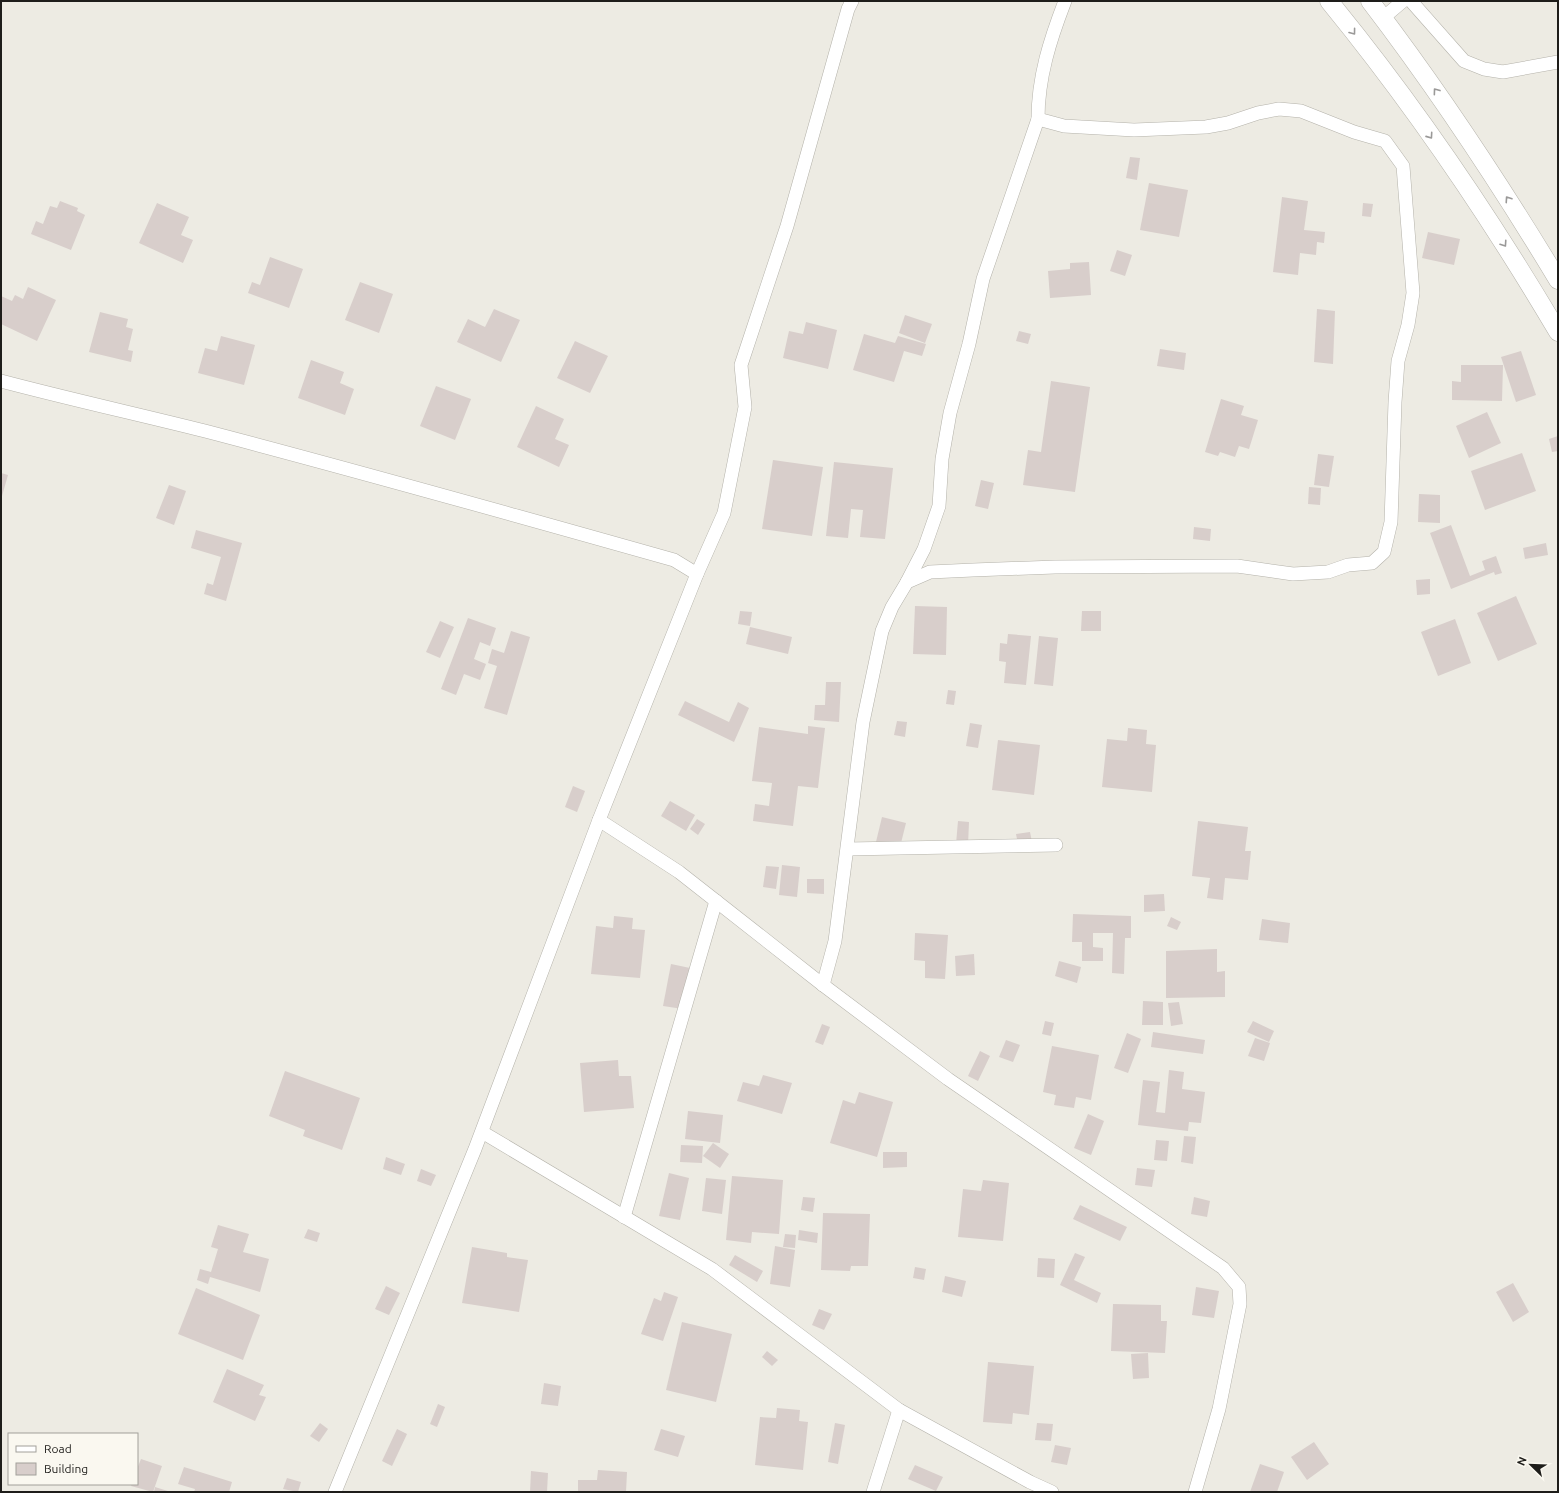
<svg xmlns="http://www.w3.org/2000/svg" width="1559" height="1493" viewBox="0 0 1559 1493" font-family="Ubuntu,sans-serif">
<rect width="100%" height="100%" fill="#edebe3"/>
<g fill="#d8cecb">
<polygon points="1130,157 1140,158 1137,180 1126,178"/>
<polygon points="1149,183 1188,190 1179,237 1140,230"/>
<polygon points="1282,197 1308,201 1304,230 1325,232 1324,243 1317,242 1316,255 1300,253 1298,275 1273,272"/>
<polygon points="60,201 78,208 77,211 85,215 71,250 31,234 36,221 43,224 50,206 57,208"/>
<polygon points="157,203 189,217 181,235 193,240 183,263 139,243"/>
<polygon points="1363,203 1373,204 1371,217 1362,216"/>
<polygon points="1428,232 1460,239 1454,265 1422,258"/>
<polygon points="1117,250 1132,255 1125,276 1110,271"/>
<polygon points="270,257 303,269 289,308 248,293 252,282 260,285"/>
<polygon points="1089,262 1091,295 1050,298 1048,271 1070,269 1070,263"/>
<polygon points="360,282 393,294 379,333 345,320"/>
<polygon points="28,287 56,300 37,341 1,324 1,296 12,301 15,295 23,299"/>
<polygon points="494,309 520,320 501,362 457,342 468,319 485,327"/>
<polygon points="1317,309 1335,311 1333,364 1314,362"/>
<polygon points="100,312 128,319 126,327 133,329 128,350 133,351 131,362 89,352"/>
<polygon points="905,315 932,324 925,343 899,333"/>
<polygon points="806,322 837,330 828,369 783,358 789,331 803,334"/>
<polygon points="1019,331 1031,334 1028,344 1016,341"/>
<polygon points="864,334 895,343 898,336 926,344 922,356 904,351 894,382 853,370"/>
<polygon points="221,336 255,345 244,385 198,373 205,348 217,351"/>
<polygon points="575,341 608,356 590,393 557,378"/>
<polygon points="1160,349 1186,353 1184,370 1157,366"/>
<polygon points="1521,351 1536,395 1516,402 1501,357"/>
<polygon points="311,360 344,372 340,383 354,389 345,415 298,398"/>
<polygon points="1461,365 1503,365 1502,401 1452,400 1452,381 1461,382"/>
<polygon points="1051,381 1090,387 1075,492 1023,485 1028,450 1041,452"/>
<polygon points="436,386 471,399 455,440 420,426"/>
<polygon points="1221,399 1244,406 1241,415 1258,420 1249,449 1239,446 1235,457 1220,452 1218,456 1205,452"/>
<polygon points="536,406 564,419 555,439 569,445 559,467 517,447"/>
<polygon points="1487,412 1501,443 1469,458 1456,426"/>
<polygon points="1558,436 1558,451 1552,452 1549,439"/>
<polygon points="1522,453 1536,491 1485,510 1471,471"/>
<polygon points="1318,454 1334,456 1329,487 1314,485"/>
<polygon points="773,460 823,467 812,536 762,529"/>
<polygon points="834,462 893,468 885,539 860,537 863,510 851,509 848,538 826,536"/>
<polygon points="1,473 8,475 2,496 1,496"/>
<polygon points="981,480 994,483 988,509 975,506"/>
<polygon points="169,485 186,491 174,525 156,518"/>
<polygon points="1309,487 1321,488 1320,505 1308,504"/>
<polygon points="1419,494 1440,495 1440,523 1418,522"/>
<polygon points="1451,525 1470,576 1485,570 1482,561 1496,556 1502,573 1495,575 1494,572 1451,589 1430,533"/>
<polygon points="1194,527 1211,529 1210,541 1193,539"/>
<polygon points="196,530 242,543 226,601 204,594 207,583 213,585 221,557 191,548"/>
<polygon points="1546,543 1548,555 1525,559 1523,548"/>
<polygon points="1430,579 1430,594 1417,595 1416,580"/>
<polygon points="1516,596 1537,644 1498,661 1477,613"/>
<polygon points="915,606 947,607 946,655 913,654"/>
<polygon points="740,611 752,612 750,626 738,624"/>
<polygon points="1082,611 1101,611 1101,631 1081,631"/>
<polygon points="468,618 496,628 490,646 480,642 474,659 486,664 480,680 464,674 456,695 441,689"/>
<polygon points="1455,619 1471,663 1438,676 1421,632"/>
<polygon points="440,621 454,627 440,658 426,652"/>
<polygon points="750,627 792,637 788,654 746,644"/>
<polygon points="511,631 530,637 507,715 484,708 497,666 488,663 492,649 504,653"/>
<polygon points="1008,634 1031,636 1026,685 1004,683 1006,662 999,661 1000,643 1007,644"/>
<polygon points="1039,636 1058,638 1053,686 1034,684"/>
<polygon points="826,682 841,682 839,722 814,720 815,705 825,705"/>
<polygon points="948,690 956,691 954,705 946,704"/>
<polygon points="685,701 729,722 738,702 749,708 734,742 678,715"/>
<polygon points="897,721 907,722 905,737 894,735"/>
<polygon points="970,723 982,725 978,748 966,746"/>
<polygon points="808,726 825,728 818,788 798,786 793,826 753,821 755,804 769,806 772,783 752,781 759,727 808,734"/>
<polygon points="1128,728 1147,730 1146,744 1156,745 1152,792 1102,787 1107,739 1127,741"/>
<polygon points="998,740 1040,745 1034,795 992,790"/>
<polygon points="573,786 585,791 577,812 565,807"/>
<polygon points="670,801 695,815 686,831 661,816"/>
<polygon points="882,817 906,823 899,851 875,846"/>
<polygon points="697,819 705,824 698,835 690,829"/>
<polygon points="958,821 969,822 968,845 956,844"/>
<polygon points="1198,821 1248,827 1245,851 1251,851 1248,880 1225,878 1223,900 1207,898 1210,878 1192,876"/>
<polygon points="1030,832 1032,842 1018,844 1016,834"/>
<polygon points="782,865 800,867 797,897 779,895"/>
<polygon points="766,866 779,867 776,889 763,887"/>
<polygon points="807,879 824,879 824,894 807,893"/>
<polygon points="1164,894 1165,911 1144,912 1144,895"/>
<polygon points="1073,914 1131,916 1131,938 1125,938 1124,974 1112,973 1113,933 1093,933 1093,947 1103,948 1103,961 1082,961 1082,942 1072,942"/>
<polygon points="614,916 633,918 632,929 645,930 640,978 591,974 596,926 613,928"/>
<polygon points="1171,917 1181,922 1177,930 1167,926"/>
<polygon points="1262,919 1290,923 1288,943 1259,940"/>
<polygon points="915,933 948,935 945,979 925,978 925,961 914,960"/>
<polygon points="1217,949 1217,972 1225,971 1225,997 1166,998 1166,951"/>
<polygon points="974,954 975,975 956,976 955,956"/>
<polygon points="1059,961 1081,967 1077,983 1055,976"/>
<polygon points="671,964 690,968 683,1009 663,1006"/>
<polygon points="1143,1001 1163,1002 1163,1025 1142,1025"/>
<polygon points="1179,1002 1183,1024 1171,1026 1168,1003"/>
<polygon points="1045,1021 1054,1023 1051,1036 1042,1034"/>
<polygon points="1253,1021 1274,1031 1269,1042 1247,1032"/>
<polygon points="822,1024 830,1027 823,1045 815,1042"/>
<polygon points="1153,1032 1205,1040 1203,1054 1151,1047"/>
<polygon points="1127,1033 1141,1039 1128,1073 1114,1068"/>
<polygon points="1255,1038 1270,1043 1264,1061 1248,1056"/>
<polygon points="1006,1040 1020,1045 1013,1062 999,1057"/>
<polygon points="1052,1046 1099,1055 1091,1100 1076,1097 1074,1108 1054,1105 1056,1095 1043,1092"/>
<polygon points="980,1051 990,1056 978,1081 968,1076"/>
<polygon points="618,1060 619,1076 631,1076 634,1108 584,1112 580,1063"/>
<polygon points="1169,1070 1184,1072 1182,1089 1205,1092 1201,1123 1189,1122 1188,1131 1138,1125 1143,1080 1160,1082 1156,1112 1165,1113"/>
<polygon points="285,1071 360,1098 342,1150 303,1136 305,1130 269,1116"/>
<polygon points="763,1075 792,1083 782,1114 737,1101 743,1082 759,1086"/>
<polygon points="859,1092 893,1102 877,1157 830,1143 843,1100 855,1104"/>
<polygon points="688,1111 723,1115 720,1143 685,1139"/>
<polygon points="1088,1114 1104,1121 1091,1155 1074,1148"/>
<polygon points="1184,1136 1196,1137 1193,1164 1181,1162"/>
<polygon points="1156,1140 1169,1141 1167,1161 1154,1160"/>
<polygon points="713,1143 729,1154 720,1168 703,1156"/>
<polygon points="681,1145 703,1146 702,1163 680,1162"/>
<polygon points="883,1152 907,1152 907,1167 883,1168"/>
<polygon points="386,1157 405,1164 401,1175 383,1169"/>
<polygon points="1137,1168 1155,1170 1152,1187 1135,1185"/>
<polygon points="421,1169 436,1175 431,1186 417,1181"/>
<polygon points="669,1173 689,1178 680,1220 659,1216"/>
<polygon points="732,1176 783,1180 779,1234 752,1232 751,1243 726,1240"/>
<polygon points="706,1178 726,1180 722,1214 702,1211"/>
<polygon points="983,1180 1009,1183 1003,1241 958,1237 963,1189 981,1191"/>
<polygon points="803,1197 815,1198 813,1212 801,1210"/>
<polygon points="1194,1197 1210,1201 1207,1217 1191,1214"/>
<polygon points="1080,1205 1127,1227 1120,1241 1073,1219"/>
<polygon points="823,1213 870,1214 868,1266 851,1266 850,1271 821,1270"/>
<polygon points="218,1225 249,1234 243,1252 269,1259 260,1292 210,1277 208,1284 197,1280 200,1269 211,1272 218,1249 211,1247"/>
<polygon points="308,1229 320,1233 317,1242 304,1238"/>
<polygon points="799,1230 818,1233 817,1243 798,1240"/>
<polygon points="785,1234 796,1235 795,1248 783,1247"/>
<polygon points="775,1246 795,1250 790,1287 770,1284"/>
<polygon points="472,1247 507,1253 507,1257 528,1260 519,1312 462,1303"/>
<polygon points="1075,1253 1085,1257 1074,1280 1101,1293 1097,1303 1060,1285"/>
<polygon points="735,1255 763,1271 757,1282 729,1265"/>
<polygon points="1038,1258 1055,1259 1054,1278 1037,1277"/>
<polygon points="915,1267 926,1269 924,1280 913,1278"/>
<polygon points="945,1276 966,1281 962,1297 942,1292"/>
<polygon points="1513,1283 1529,1312 1513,1322 1496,1292"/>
<polygon points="386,1286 400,1293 389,1315 375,1309"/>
<polygon points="1196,1287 1219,1291 1214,1318 1192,1315"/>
<polygon points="196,1288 260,1315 243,1360 178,1334"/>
<polygon points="664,1292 678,1297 663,1341 641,1334 654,1298 661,1301"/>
<polygon points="1113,1304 1161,1305 1161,1321 1167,1321 1165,1353 1111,1351"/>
<polygon points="819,1309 832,1314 824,1330 812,1325"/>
<polygon points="682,1322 732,1334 716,1402 666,1390"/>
<polygon points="767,1351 778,1360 772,1366 762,1357"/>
<polygon points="1148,1353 1149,1378 1133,1379 1131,1354"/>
<polygon points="988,1362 1034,1366 1029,1415 1013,1413 1012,1424 983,1422"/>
<polygon points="227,1369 264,1385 259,1395 266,1397 255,1421 213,1402"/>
<polygon points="544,1383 561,1386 558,1406 541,1404"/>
<polygon points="438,1404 445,1407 437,1427 430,1424"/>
<polygon points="777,1408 800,1410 799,1421 808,1422 803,1470 755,1465 760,1417 776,1418"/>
<polygon points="320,1423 328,1429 319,1442 310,1436"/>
<polygon points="835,1423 845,1425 838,1464 828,1462"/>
<polygon points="1037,1423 1053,1424 1051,1441 1035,1440"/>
<polygon points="397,1429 407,1434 392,1466 382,1461"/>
<polygon points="661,1429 685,1436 678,1457 654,1450"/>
<polygon points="1314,1442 1329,1464 1307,1480 1291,1457"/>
<polygon points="1055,1445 1071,1448 1067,1465 1051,1462"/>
<polygon points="141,1459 162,1466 153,1492 131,1486 132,1484 137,1484 137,1469"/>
<polygon points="1260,1464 1284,1472 1277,1492 1250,1492"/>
<polygon points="915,1465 943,1477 936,1491 908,1479"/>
<polygon points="184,1467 232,1482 229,1492 194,1492 195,1489 178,1484"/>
<polygon points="598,1470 627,1472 626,1492 578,1492 578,1480 597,1480"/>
<polygon points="531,1471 548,1473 547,1492 530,1492"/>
<polygon points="287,1478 301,1482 298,1492 283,1489"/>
<polygon points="155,1487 171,1492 154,1492"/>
</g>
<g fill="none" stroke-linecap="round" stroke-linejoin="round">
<defs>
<g id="minor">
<polyline points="1411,1 1464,61 1484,69 1503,72 1558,62"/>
<polyline points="1383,18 1403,1"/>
<path d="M1,381C69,399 137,414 205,431C362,472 518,516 674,560L697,574L599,820L475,1149L335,1492"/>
<polyline points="697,574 724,513 745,407 741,365 787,226 848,9 852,1"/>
<path d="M907,582L924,549L939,506L942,459L950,413L969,344L983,279L1038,119C1038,77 1050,40 1065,1"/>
<polyline points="599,820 679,872 823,985 948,1079 1223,1268 1239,1287 1240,1304 1219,1409 1195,1492"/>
<polyline points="848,849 1056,845"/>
<polyline points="823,985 835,941 863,722 882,631 892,607 907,582 930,572 973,570 1055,567 1237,566 1293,574 1328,572 1348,565 1372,563 1384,552 1391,522 1395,402 1398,361 1408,325 1413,293 1403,166 1385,141 1354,132 1301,111 1279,109 1258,113 1228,123 1206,127 1134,130 1064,126 1038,119"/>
<polyline points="482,1132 712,1269 899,1410 1030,1482 1052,1492"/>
<polyline points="624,1217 716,901"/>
<polyline points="873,1492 899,1410"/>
</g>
<g id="secondary">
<path d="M1329,1C1414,105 1490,217 1558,332"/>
<path d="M1370,1C1438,90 1500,184 1558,280"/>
</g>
</defs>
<use href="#minor" stroke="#b4b2aa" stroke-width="14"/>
<use href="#secondary" stroke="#b4b2aa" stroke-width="19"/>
<use href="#minor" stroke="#fff" stroke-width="13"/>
<use href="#secondary" stroke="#fff" stroke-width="18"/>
</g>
<defs><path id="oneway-chevron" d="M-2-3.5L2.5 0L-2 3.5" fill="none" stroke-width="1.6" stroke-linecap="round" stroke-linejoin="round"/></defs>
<g stroke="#9a9998">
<use href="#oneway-chevron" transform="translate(1353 32) rotate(53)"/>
<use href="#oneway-chevron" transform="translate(1436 91) rotate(-126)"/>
<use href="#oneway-chevron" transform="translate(1430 136) rotate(55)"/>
<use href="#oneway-chevron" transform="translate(1508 199) rotate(-124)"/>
<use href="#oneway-chevron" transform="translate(1504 244) rotate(56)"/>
</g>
<rect width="1559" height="1493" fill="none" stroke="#1e1d1a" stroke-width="4"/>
<rect x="8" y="1433" width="130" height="52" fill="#faf8f0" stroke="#a2a09a"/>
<rect x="16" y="1446" width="20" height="6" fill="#ffffff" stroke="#a2a09a"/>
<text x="44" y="1453" font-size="12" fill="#1e1d1a">Road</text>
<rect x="16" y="1463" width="20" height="12" fill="#d8cecb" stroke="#a2a09a"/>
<text x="44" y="1473" font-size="12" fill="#1e1d1a">Building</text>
<g transform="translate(1531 1465) rotate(293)" stroke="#faf8f0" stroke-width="3" paint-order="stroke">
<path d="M0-3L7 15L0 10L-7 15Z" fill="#1e1d1a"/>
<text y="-6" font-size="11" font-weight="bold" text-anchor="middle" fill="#1e1d1a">N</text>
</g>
</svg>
